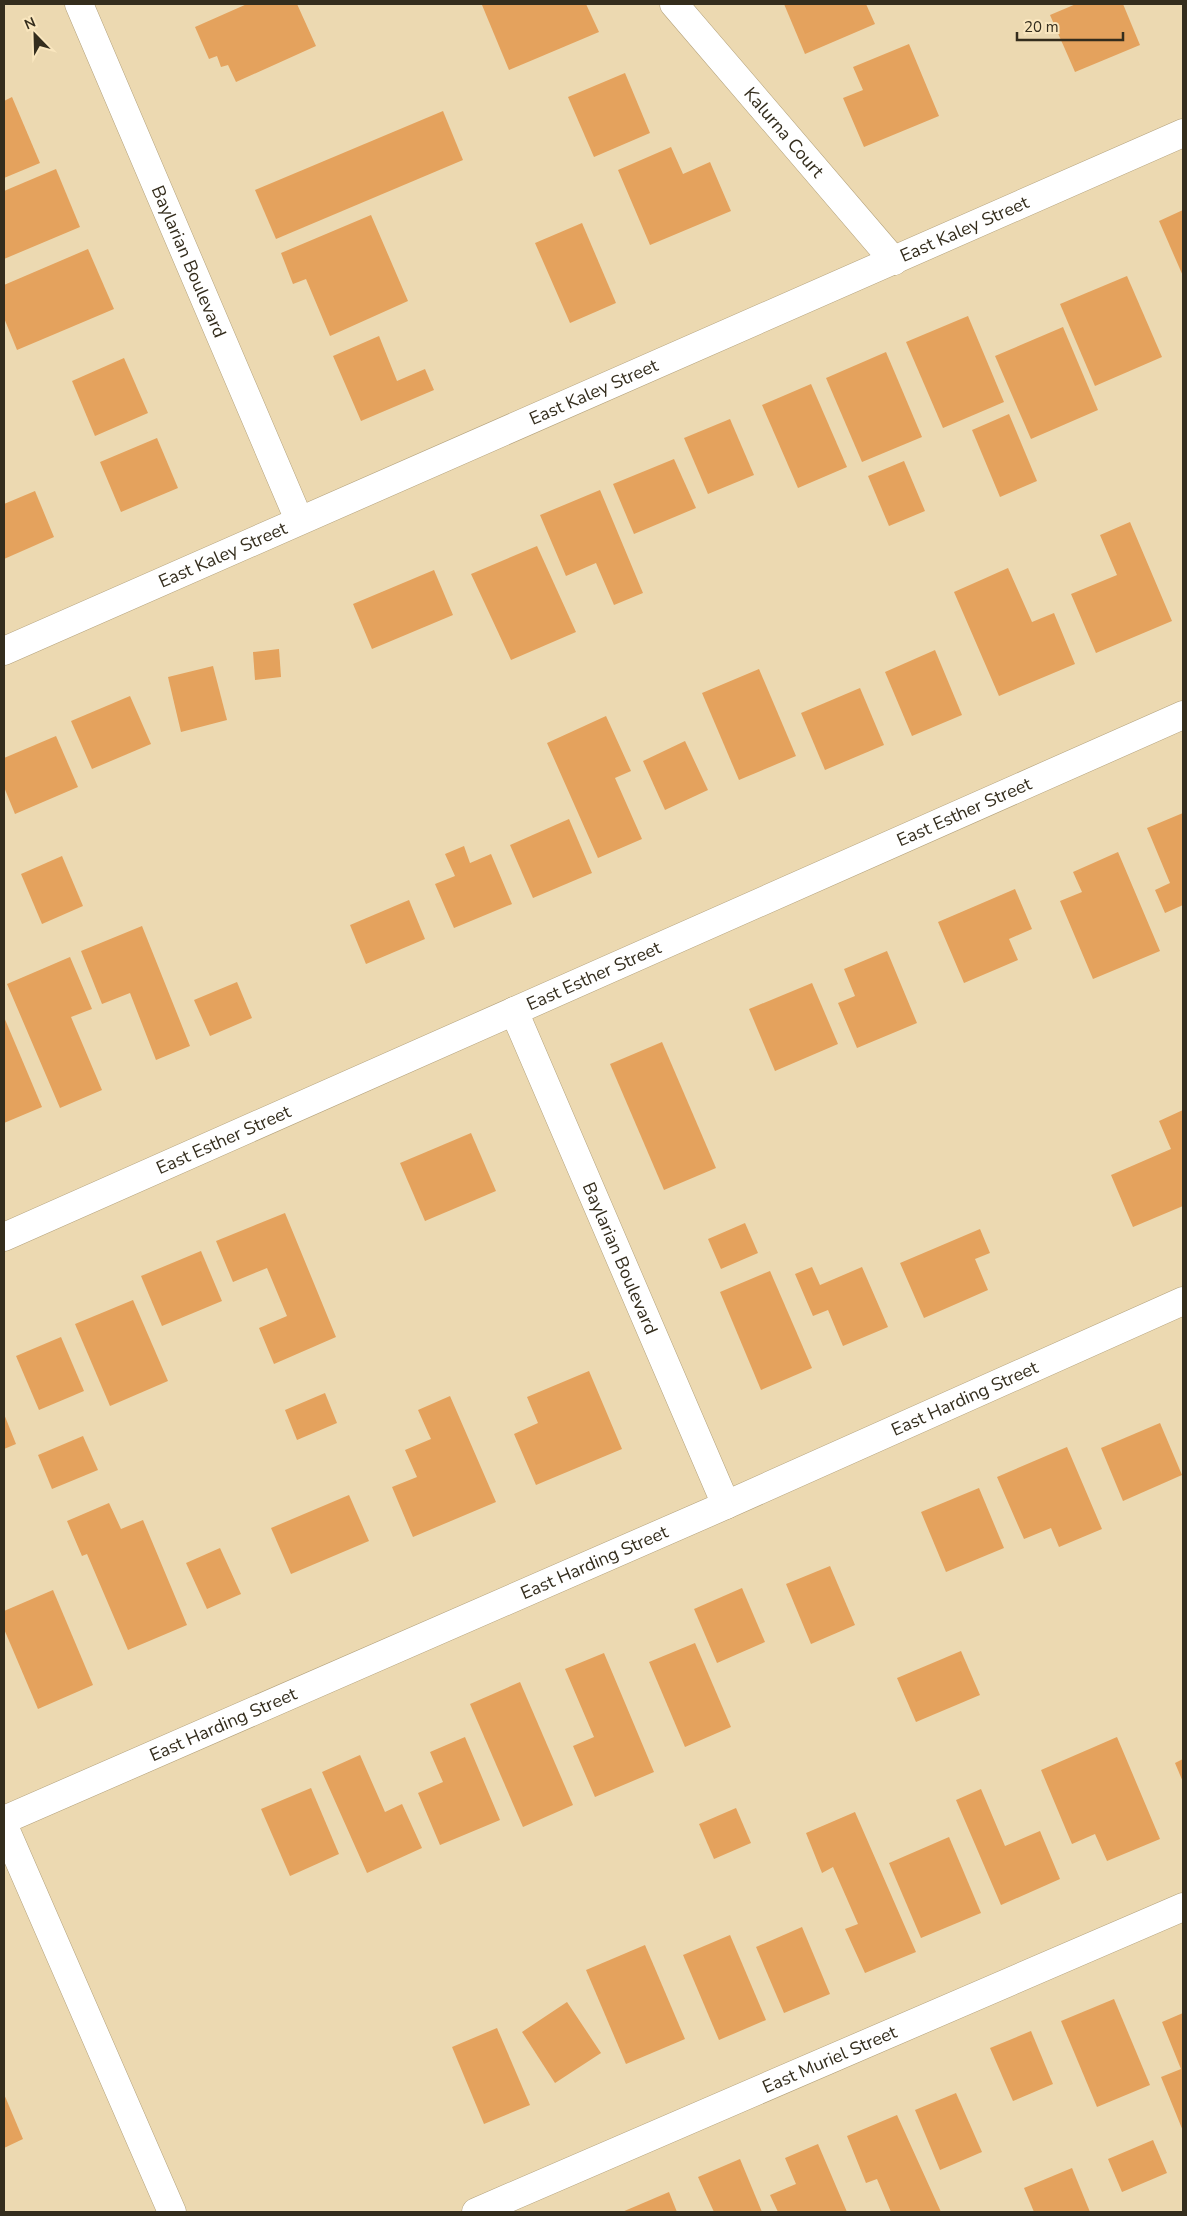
<svg xmlns="http://www.w3.org/2000/svg" width="1187" height="2216" viewBox="0 0 1187 2216" font-family="'Nunito Sans',sans-serif">
<rect width="100%" height="100%" fill="#ecd9b1"/>
<g fill="#e4a25d">
<polygon points="247,4 297,4 316,46 236,82 228,65 221,67 217,56 209,59 195,27"/>
<polygon points="485,4 586,4 599,32 509,70 482,5"/>
<polygon points="784,4 866,4 875,24 805,54"/>
<polygon points="1076,4 1123,4 1140,45 1075,72 1050,15"/>
<polygon points="909,44 939,116 864,147 843,98 863,90 853,67"/>
<polygon points="625,73 650,133 594,157 568,97"/>
<polygon points="12,97 40,163 4,178 4,101"/>
<polygon points="443,111 463,160 276,239 255,190"/>
<polygon points="671,147 683,174 710,162 731,211 650,245 618,170"/>
<polygon points="56,169 80,227 4,259 4,191"/>
<polygon points="1183,210 1183,276 1159,221"/>
<polygon points="371,215 408,301 330,336 306,279 293,284 281,253"/>
<polygon points="582,223 616,303 570,323 535,243"/>
<polygon points="88,249 114,309 17,350 4,318 4,285"/>
<polygon points="1127,276 1162,357 1095,386 1060,304"/>
<polygon points="968,316 1004,402 943,428 906,342"/>
<polygon points="1063,327 1098,410 1031,439 995,356"/>
<polygon points="379,336 397,381 425,369 434,390 361,421 333,356"/>
<polygon points="886,352 922,437 862,462 826,378"/>
<polygon points="124,358 148,413 95,436 72,381"/>
<polygon points="811,384 847,467 798,488 762,405"/>
<polygon points="1009,414 1037,481 1000,497 972,430"/>
<polygon points="730,419 754,475 708,494 684,438"/>
<polygon points="157,438 178,488 121,512 100,462"/>
<polygon points="674,459 696,508 634,534 613,484"/>
<polygon points="904,461 925,511 889,526 868,476"/>
<polygon points="600,490 643,593 614,605 596,563 566,576 540,515"/>
<polygon points="35,491 54,537 4,559 4,504"/>
<polygon points="1130,522 1172,621 1096,653 1071,594 1117,575 1100,535"/>
<polygon points="537,546 576,632 511,660 471,574"/>
<polygon points="1008,568 1032,622 1054,613 1075,664 999,696 954,592"/>
<polygon points="434,570 453,615 372,649 353,604"/>
<polygon points="279,649 281,677 255,680 253,652"/>
<polygon points="935,650 962,715 912,736 885,672"/>
<polygon points="213,666 227,720 181,732 168,677"/>
<polygon points="759,669 796,756 739,780 702,693"/>
<polygon points="860,688 884,745 825,770 801,713"/>
<polygon points="130,696 151,744 92,769 71,721"/>
<polygon points="606,716 631,771 615,778 642,839 598,858 547,743"/>
<polygon points="56,736 78,787 15,814 4,787 4,758"/>
<polygon points="685,741 708,790 665,810 643,761"/>
<polygon points="1183,813 1183,905 1165,913 1155,890 1170,883 1147,828"/>
<polygon points="569,819 592,873 533,898 510,845"/>
<polygon points="464,846 470,863 491,854 512,904 454,928 435,884 455,876 445,854"/>
<polygon points="1118,852 1160,951 1093,979 1060,901 1082,892 1073,872"/>
<polygon points="62,856 83,906 42,924 21,874"/>
<polygon points="1015,889 1032,929 1009,939 1018,960 964,983 938,922"/>
<polygon points="409,900 425,939 366,964 350,925"/>
<polygon points="142,926 190,1046 156,1060 130,993 102,1004 81,951"/>
<polygon points="887,951 917,1023 857,1048 838,1003 855,996 844,969"/>
<polygon points="70,957 92,1009 71,1017 102,1090 60,1108 7,984"/>
<polygon points="237,982 252,1018 210,1036 194,1000"/>
<polygon points="812,983 838,1044 775,1071 749,1009"/>
<polygon points="4,1017 42,1107 4,1123"/>
<polygon points="662,1042 716,1168 664,1190 610,1064"/>
<polygon points="1183,1110 1183,1206 1133,1227 1111,1175 1171,1149 1159,1121"/>
<polygon points="471,1133 496,1191 425,1221 400,1163"/>
<polygon points="285,1213 336,1337 274,1364 259,1328 287,1316 267,1268 233,1282 216,1241"/>
<polygon points="745,1223 758,1253 721,1269 708,1239"/>
<polygon points="980,1229 990,1253 975,1259 988,1290 924,1318 900,1263"/>
<polygon points="201,1251 222,1301 162,1326 141,1276"/>
<polygon points="812,1267 820,1285 862,1267 888,1327 843,1346 828,1310 813,1316 795,1274"/>
<polygon points="770,1271 812,1368 761,1390 720,1292"/>
<polygon points="133,1300 168,1381 110,1406 75,1324"/>
<polygon points="61,1337 84,1391 39,1410 16,1356"/>
<polygon points="589,1371 622,1449 536,1485 514,1434 538,1423 527,1397"/>
<polygon points="325,1393 337,1423 297,1440 285,1410"/>
<polygon points="450,1396 496,1502 413,1537 392,1487 417,1477 405,1450 431,1439 418,1410"/>
<polygon points="4,1414 16,1444 4,1449"/>
<polygon points="1160,1423 1182,1475 1123,1501 1101,1448"/>
<polygon points="83,1436 98,1470 52,1489 38,1455"/>
<polygon points="1067,1447 1102,1529 1059,1547 1051,1528 1024,1539 997,1477"/>
<polygon points="979,1488 1004,1548 946,1572 921,1512"/>
<polygon points="349,1495 369,1541 291,1574 271,1528"/>
<polygon points="109,1503 121,1529 143,1520 187,1625 128,1650 87,1554 82,1556 67,1521"/>
<polygon points="220,1548 241,1594 207,1609 186,1563"/>
<polygon points="830,1566 855,1625 811,1644 786,1584"/>
<polygon points="742,1588 765,1642 717,1663 694,1609"/>
<polygon points="53,1590 93,1685 38,1709 4,1629 4,1611"/>
<polygon points="695,1643 731,1727 685,1747 649,1662"/>
<polygon points="961,1651 980,1695 916,1722 897,1678"/>
<polygon points="604,1653 654,1772 595,1797 573,1746 594,1737 565,1669"/>
<polygon points="520,1682 573,1805 523,1827 470,1704"/>
<polygon points="465,1737 500,1820 440,1845 418,1793 443,1782 430,1752"/>
<polygon points="1117,1737 1160,1839 1107,1861 1095,1834 1072,1844 1041,1770"/>
<polygon points="360,1755 385,1812 402,1804 422,1848 367,1873 322,1772"/>
<polygon points="1183,1759 1183,1782 1175,1763"/>
<polygon points="311,1788 339,1854 290,1876 261,1809"/>
<polygon points="981,1789 1005,1846 1040,1831 1060,1879 1001,1905 956,1800"/>
<polygon points="736,1808 751,1843 714,1859 699,1824"/>
<polygon points="855,1812 916,1952 865,1973 845,1929 858,1924 833,1867 822,1873 806,1833"/>
<polygon points="949,1837 981,1913 921,1938 889,1863"/>
<polygon points="802,1927 830,1994 784,2013 756,1947"/>
<polygon points="730,1935 766,2020 719,2040 683,1955"/>
<polygon points="645,1945 685,2039 626,2064 586,1970"/>
<polygon points="1114,1999 1150,2085 1097,2107 1061,2021"/>
<polygon points="567,2002 601,2053 555,2083 522,2032"/>
<polygon points="1183,2013 1183,2131 1161,2077 1181,2069 1162,2022"/>
<polygon points="497,2028 530,2105 484,2124 452,2047"/>
<polygon points="1031,2031 1053,2084 1013,2101 990,2048"/>
<polygon points="956,2093 982,2152 940,2170 915,2110"/>
<polygon points="4,2094 23,2139 4,2148"/>
<polygon points="897,2115 941,2212 891,2212 877,2179 866,2183 847,2136"/>
<polygon points="1153,2140 1167,2173 1122,2192 1108,2159"/>
<polygon points="818,2144 847,2212 778,2212 770,2195 796,2184 785,2158"/>
<polygon points="740,2159 762,2212 714,2212 698,2177"/>
<polygon points="1072,2168 1090,2212 1034,2212 1024,2188"/>
<polygon points="669,2192 677,2212 622,2212"/>
</g>
<g fill="none" stroke-linecap="round" stroke-linejoin="round">
<defs>
<g id="minor">
<path id="s1" d="M79,4L299,520"/>
<path id="s2" d="M674,4L894,261"/>
<path id="s3" d="M4,651L1183,133"/>
<path id="s4" d="M514,1011L726,1505"/>
<path id="s5" d="M4,1237L1183,715"/>
<path id="s6" d="M4,1820L726,1505L1183,1301"/>
<polyline points="4,1826 172,2212"/>
<path id="s7" d="M476,2212L1183,1907"/>
</g>
</defs>
<use href="#minor" stroke="#b3a17b" stroke-width="29"/>
<use href="#minor" stroke="#fff" stroke-width="28"/>
</g>
<g text-anchor="middle" dominant-baseline="central" stroke-width="4" stroke-linejoin="round" paint-order="stroke">
<g font-size="18" fill="#342d1d" stroke="#f9e6be">
<text stroke="none"><textPath href="#s2" startOffset="169">Kalurna Court</textPath></text>
<text stroke="none"><textPath href="#s3" startOffset="1049">East Kaley Street</textPath></text>
<text stroke="none"><textPath href="#s1" startOffset="280">Baylarian Boulevard</textPath></text>
<text stroke="none"><textPath href="#s3" startOffset="644">East Kaley Street</textPath></text>
<text stroke="none"><textPath href="#s3" startOffset="239">East Kaley Street</textPath></text>
<text stroke="none"><textPath href="#s5" startOffset="1050">East Esther Street</textPath></text>
<text stroke="none"><textPath href="#s5" startOffset="645">East Esther Street</textPath></text>
<text stroke="none"><textPath href="#s5" startOffset="240">East Esther Street</textPath></text>
<text stroke="none"><textPath href="#s4" startOffset="269">Baylarian Boulevard</textPath></text>
<text stroke="none"><textPath href="#s6" startOffset="1049">East Harding Street</textPath></text>
<text stroke="none"><textPath href="#s6" startOffset="644">East Harding Street</textPath></text>
<text stroke="none"><textPath href="#s6" startOffset="239">East Harding Street</textPath></text>
<text stroke="none"><textPath href="#s7" startOffset="385">East Muriel Street</textPath></text>
</g>
</g>
<rect width="1187" height="2216" fill="none" stroke="#342d1d" stroke-width="10"/>
<g transform="translate(35 35) rotate(337)" stroke="#f9e6be" stroke-width="4" paint-order="stroke">
<path d="M0-4L9 19L0 12L-9 19Z" fill="#342d1d"/>
<text y="-8" font-size="14" font-weight="bold" text-anchor="middle" fill="#342d1d">N</text>
</g>
<path d="M1017 32v8h106v-8" fill="none" stroke="#342d1d" stroke-width="2.5"/>
<text x="1024" y="32" font-size="15" fill="#342d1d" stroke="#f9e6be" stroke-width="4" paint-order="stroke">20 m</text>
</svg>
